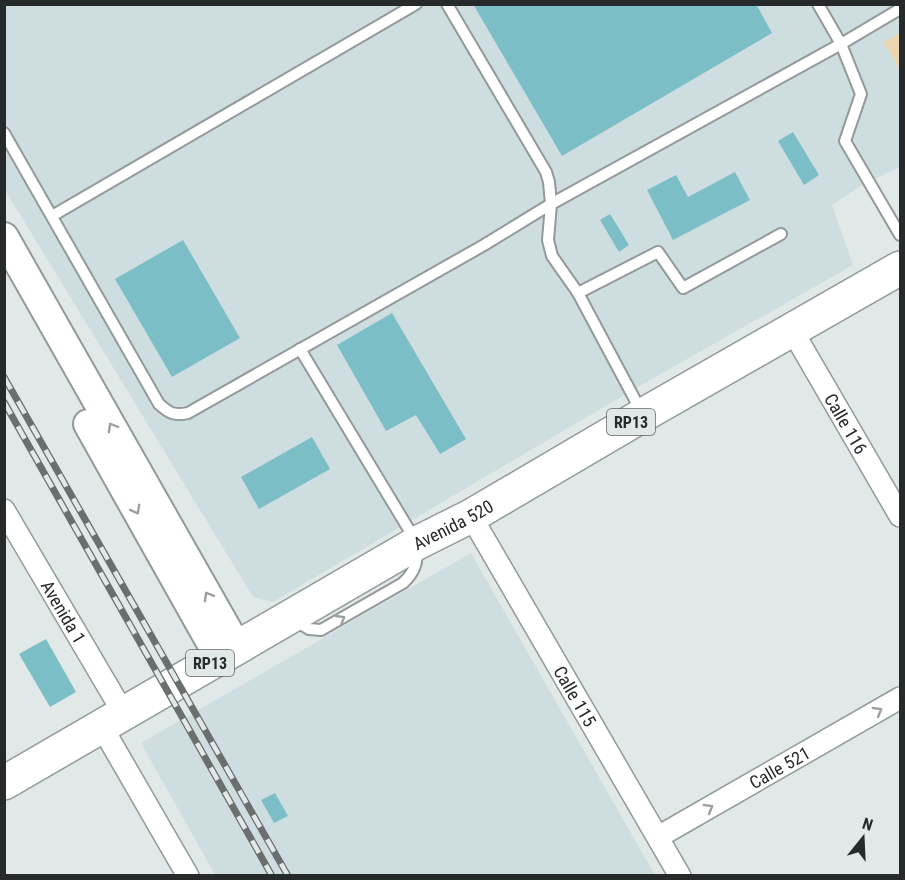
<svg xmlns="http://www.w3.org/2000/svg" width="905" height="880" viewBox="0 0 905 880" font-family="'Roboto Condensed',sans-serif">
<rect width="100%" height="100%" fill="#e1e8e8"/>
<g fill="#cedee0">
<polygon points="5,5 900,5 900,167 867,182 832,205 853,265 631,391 273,602 253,597 5,190"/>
<polygon points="471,553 655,875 215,875 141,743"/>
</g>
<polygon fill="#ecd5ae" points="900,33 900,70 884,42"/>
<g fill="#7cbec6">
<polygon points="473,4 756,4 772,33 562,156"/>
<polygon points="793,132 819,175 804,185 778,141"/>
<polygon points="735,172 750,200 673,240 647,190 676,175 688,197"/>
<polygon points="610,214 629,245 619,252 600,220"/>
<polygon points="183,240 240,338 172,377 115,279"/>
<polygon points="392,313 466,439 440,454 416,415 386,431 337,345"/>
<polygon points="312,437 330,469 259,509 241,477"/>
<polygon points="46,639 76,692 50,707 19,654"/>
<polygon points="275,793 288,816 274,823 261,800"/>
</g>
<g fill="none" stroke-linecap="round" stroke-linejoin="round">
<defs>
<g id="lane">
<polyline points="447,4 546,172 549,182 551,204 548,240 552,256 578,293 641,411"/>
<polyline points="818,4 841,44 861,94 845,141 900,235"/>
<path d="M4,133L159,404C169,413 174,416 188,413L484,245L551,204L841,44L900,9"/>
<polyline points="52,216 416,4"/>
<polyline points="578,293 658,252 683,288 781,234"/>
<path d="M294,620L309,629L321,630L403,583C417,570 417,561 417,543L300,349"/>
</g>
<g id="street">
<path id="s1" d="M792,330L900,516"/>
<path id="s2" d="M4,510L124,714"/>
<path id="s3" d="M471,516L680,876"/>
<polyline points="102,727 188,876"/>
<path id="s4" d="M658,837L900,698"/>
</g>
<g id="secondary">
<polyline points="4,237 237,647"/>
<polyline points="88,424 219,657"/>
</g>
<g id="primary">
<path id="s5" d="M4,783L417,543L471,516L643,415L900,268"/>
</g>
</defs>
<use href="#lane" stroke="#93999a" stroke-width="14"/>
<use href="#street" stroke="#93999a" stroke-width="24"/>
<use href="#secondary" stroke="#93999a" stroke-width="32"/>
<use href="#primary" stroke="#93999a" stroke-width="36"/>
<use href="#lane" stroke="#fff" stroke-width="10"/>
<use href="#street" stroke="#fff" stroke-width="21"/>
<use href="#secondary" stroke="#fff" stroke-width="28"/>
<use href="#primary" stroke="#fff" stroke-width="33"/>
<defs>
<g id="rail">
<polyline points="4,377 288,876"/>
<polyline points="4,402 272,876"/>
</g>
</defs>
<use href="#rail" stroke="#6a6e6e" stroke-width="7"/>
<use href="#rail" stroke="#e1e8e8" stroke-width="4.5" stroke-dasharray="14" stroke-linecap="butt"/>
</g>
<defs><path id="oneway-chevron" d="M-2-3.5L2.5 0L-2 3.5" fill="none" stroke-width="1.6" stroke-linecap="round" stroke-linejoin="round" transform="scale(1.5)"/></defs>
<g stroke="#9e9f9f">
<use href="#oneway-chevron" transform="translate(112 427) rotate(-120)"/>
<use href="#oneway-chevron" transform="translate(136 510) rotate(61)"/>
<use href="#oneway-chevron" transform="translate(208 596) rotate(-120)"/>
<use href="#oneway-chevron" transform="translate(341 619) rotate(-30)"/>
<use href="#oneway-chevron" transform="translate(878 711) rotate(-30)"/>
<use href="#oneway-chevron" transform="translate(709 808) rotate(-30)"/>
</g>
<g text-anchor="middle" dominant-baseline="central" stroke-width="4.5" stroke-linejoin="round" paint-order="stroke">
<g fill="#e1e8e8" stroke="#5f6363" stroke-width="1.5">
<rect x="607" y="409" width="48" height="26" rx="4.5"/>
<rect x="186" y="650" width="48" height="26" rx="4.5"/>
</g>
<g font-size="16" font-weight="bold" fill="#272a2a">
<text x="631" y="422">RP13</text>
<text x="210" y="663">RP13</text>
</g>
<g font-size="18" fill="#272a2a" stroke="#e1e8e8">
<text stroke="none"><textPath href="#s1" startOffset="108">Calle 116</textPath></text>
<text stroke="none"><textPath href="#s5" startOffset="518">Avenida 520</textPath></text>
<text stroke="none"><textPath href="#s2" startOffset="118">Avenida 1</textPath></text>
<text stroke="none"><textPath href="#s3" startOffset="208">Calle 115</textPath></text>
<text stroke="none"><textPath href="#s4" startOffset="140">Calle 521</textPath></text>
</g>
</g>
<rect width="905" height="880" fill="none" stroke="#272a2a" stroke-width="12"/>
<g transform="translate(863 838) rotate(18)" stroke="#e1e8e8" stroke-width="4.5" paint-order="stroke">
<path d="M0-4.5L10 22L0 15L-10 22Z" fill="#272a2a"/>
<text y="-9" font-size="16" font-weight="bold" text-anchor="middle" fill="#272a2a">N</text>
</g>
</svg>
